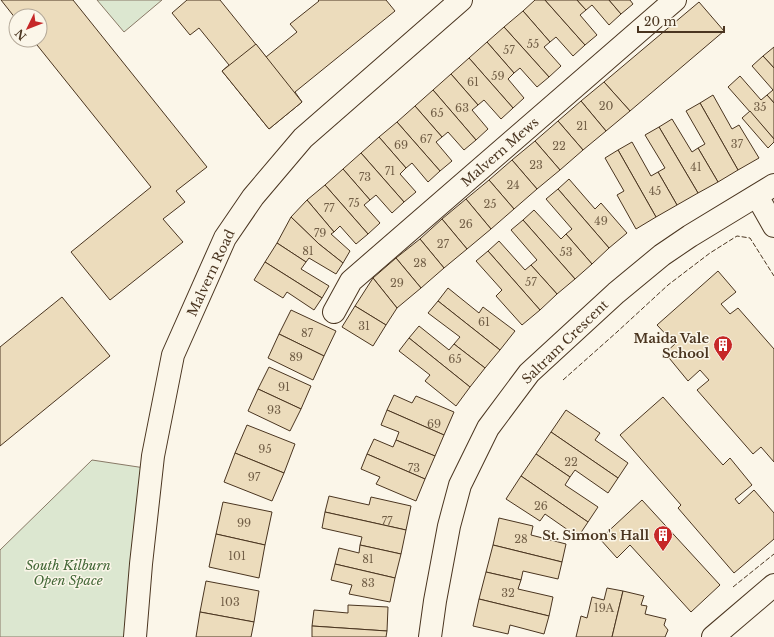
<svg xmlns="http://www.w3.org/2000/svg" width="774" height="637" viewBox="0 0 774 637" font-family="'Libre Baskerville',serif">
<rect width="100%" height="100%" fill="#fbf6e9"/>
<g fill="#dce7d0" stroke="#887966">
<polygon points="97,0 162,0 124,32"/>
<polygon points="92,460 145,468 125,637 0,637 0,550"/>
</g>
<g fill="#ecdcbc" stroke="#4a3520">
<polygon points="1,0 73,0 207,167 176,191 185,202 163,219 183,242 110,300 71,252 151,187 33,40 40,40 40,16 16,16 16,19"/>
<polygon points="187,0 220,0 266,57 297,32 290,24 319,1 318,0 386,0 395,11 295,92 302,102 269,129 222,71 229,65 199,28 190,35 172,13"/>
<polygon points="535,0 545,0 585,45 573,56 556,37 550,42 523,11"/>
<polygon points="545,0 577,0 586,10 580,15 597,35 585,45"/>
<polygon points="577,0 609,0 621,14 609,25 592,5 586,10"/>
<polygon points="609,0 630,0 633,4 621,14"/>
<polygon points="699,2 724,31 630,111 604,82"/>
<polygon points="523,11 550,42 544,47 561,66 549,77 504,27"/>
<polygon points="504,27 549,77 537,87 520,68 514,73 487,42"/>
<polygon points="487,42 514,73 508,79 524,98 513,108 469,58"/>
<polygon points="256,44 302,102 269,129 222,71"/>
<polygon points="774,47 774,68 763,56"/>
<polygon points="763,56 774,68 774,103 767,95 773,90 752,66"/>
<polygon points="469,58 513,108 501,119 484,100 478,105 451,74"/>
<polygon points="451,74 478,105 472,110 488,129 476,140 433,90"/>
<polygon points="740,76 761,100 767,95 774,103 774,139 728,87"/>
<polygon points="604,82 630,111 606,131 581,101"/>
<polygon points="433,90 476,140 464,150 448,132 442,137 415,106"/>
<polygon points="713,95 732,129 739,125 759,158 738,170 700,103"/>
<polygon points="581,101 606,131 583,150 558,121"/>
<polygon points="700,103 738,170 718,182 698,148 705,144 686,111"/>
<polygon points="415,106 442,137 436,142 452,161 440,171 397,122"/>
<polygon points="750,111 774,139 774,142 768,148 742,118"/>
<polygon points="672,119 692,152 698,148 718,182 698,193 659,127"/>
<polygon points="558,121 583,150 560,170 535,141"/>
<polygon points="397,122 440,171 428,182 412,163 406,168 379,137"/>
<polygon points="659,127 698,193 677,205 658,172 665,168 645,135"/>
<polygon points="379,137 406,168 400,174 416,192 404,202 361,153"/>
<polygon points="535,141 560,170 537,189 512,160"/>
<polygon points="632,142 651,176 658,172 677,205 656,217 618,150"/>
<polygon points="618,150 656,217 636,229 617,195 624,191 605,158"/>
<polygon points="361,153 404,202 392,213 376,195 370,200 343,169"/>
<polygon points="512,160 537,189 514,209 489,180"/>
<polygon points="343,169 370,200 364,205 380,223 368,234 325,185"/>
<polygon points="569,179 595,209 601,203 627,233 609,248 558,189"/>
<polygon points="489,180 514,209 491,229 466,199"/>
<polygon points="325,185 368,234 356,244 340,226 334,232 307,200"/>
<polygon points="558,189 609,248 592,264 566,234 572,229 546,199"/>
<polygon points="466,199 491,229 467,249 442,219"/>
<polygon points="307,200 334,232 331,234 350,251 343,263 319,244 291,217"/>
<polygon points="534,210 561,239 566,234 592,264 575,279 523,220"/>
<polygon points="291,217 319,244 343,263 336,274 309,258 306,262 277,243"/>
<polygon points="442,219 467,249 444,268 420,239"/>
<polygon points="523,220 575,279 557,294 531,265 537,260 511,230"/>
<polygon points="420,239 444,268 421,288 396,258"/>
<polygon points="499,241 525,270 531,265 557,294 540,310 488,251"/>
<polygon points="277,243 306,262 301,269 329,286 322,298 265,262"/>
<polygon points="488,251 540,310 522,325 496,296 502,290 476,261"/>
<polygon points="396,258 421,288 397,308 373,278"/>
<polygon points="265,262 322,298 314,310 287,292 283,298 254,280"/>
<polygon points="718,271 736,292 721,304 730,314 738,308 774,349 774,462 761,447 753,454 697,390 709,380 700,370 688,381 665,353 675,344 657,325"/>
<polygon points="373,278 397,308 386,325 355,306"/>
<polygon points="448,288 479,313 483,307 515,331 500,350 438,301"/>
<polygon points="62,297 110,356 0,446 0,347"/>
<polygon points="438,301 500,350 485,368 454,344 460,337 428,313"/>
<polygon points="355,306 386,325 373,346 342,327"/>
<polygon points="291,310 336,331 324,356 279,334"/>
<polygon points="419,326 449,350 454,344 485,368 470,387 409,338"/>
<polygon points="279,334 324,356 313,380 268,358"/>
<polygon points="409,338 470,387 456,406 425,381 430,375 399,351"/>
<polygon points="269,367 311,386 301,409 258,389"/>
<polygon points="258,389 301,409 290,431 248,411"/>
<polygon points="394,395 412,403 416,396 454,412 444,435 387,410"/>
<polygon points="663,397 723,465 730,458 752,485 735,499 739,504 754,490 774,513 774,539 734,573 678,508 681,505 620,435"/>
<polygon points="387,410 444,435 435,456 396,440 399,432 381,425"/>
<polygon points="566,410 600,433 595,440 628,463 618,478 551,432"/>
<polygon points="247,425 295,444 284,473 235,453"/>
<polygon points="551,432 618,478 608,493 575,470 570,477 536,454"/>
<polygon points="374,439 393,447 396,440 435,456 425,479 367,454"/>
<polygon points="235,453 284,473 272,501 224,482"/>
<polygon points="367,454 425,479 416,501 376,484 380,477 361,469"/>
<polygon points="536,454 570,477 565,485 598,507 588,522 521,476"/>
<polygon points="521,476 588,522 578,537 545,514 540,521 506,499"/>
<polygon points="329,496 369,505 371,497 411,506 406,530 325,512"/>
<polygon points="642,500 720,585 691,612 630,545 617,558 600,539"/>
<polygon points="223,502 272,512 265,545 216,534"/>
<polygon points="325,512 406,530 401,554 360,545 362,537 322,528"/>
<polygon points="499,518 533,526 531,535 566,544 562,562 493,545"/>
<polygon points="216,534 265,545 259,578 209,567"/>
<polygon points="360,545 401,554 395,578 335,564 339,548 359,553"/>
<polygon points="493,545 562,562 558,579 523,571 521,580 486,572"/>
<polygon points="335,564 395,578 390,602 349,594 352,585 331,580"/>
<polygon points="486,572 521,580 518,589 553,597 549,616 479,599"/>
<polygon points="206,581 259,591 254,622 200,612"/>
<polygon points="607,588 623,591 612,637 576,637 581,616 587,618 592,597 604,600"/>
<polygon points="623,591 644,596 641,605 647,606 645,614 666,619 664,625 668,630 665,637 612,637"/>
<polygon points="479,599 549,616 544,634 510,625 508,634 473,626"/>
<polygon points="348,605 388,607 387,631 312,626 314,610 348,613"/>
<polygon points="200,612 254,622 251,637 196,637"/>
<polygon points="312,626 387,631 386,637 312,637"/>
</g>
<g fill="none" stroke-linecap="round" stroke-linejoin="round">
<defs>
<g id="minor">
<polyline points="757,196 774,226"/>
<polyline points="334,312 351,281 675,0"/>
<polyline points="135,637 141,564 153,456 173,355 225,238 253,197 303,138 461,0"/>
<polyline points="430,637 435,601 449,526 460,485 488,428 529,373 616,293 662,255 690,236 774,185"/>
<polyline points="713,637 774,585"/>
</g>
</defs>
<use href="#minor" stroke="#4a3520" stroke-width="24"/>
<use href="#minor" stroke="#fbf6e9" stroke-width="22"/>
<g stroke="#4a3520" stroke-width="1" stroke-dasharray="5 2" stroke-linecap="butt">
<polyline points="563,380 617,332 668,285 710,253 737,236 750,238 774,276"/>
<polyline points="733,587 774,554"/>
</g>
</g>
<defs>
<symbol id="building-pin" viewBox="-11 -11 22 30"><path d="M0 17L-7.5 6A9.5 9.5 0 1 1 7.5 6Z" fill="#c62828" stroke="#fbf6e9"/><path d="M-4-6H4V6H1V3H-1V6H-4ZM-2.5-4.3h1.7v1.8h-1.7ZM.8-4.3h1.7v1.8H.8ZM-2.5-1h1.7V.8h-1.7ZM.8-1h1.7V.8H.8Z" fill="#fff"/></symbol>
</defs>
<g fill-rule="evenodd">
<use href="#building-pin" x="712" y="334" width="22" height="30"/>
<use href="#building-pin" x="652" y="524" width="22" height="30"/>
</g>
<g text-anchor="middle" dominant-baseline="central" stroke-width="3" stroke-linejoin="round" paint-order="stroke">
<g font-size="11" fill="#725f47">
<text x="533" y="44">55</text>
<text x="509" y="50">57</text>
<text x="498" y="76">59</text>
<text x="473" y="82">61</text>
<text x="606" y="106">20</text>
<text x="760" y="107">35</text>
<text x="462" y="108">63</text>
<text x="437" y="113">65</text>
<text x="582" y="126">21</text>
<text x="426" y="139">67</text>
<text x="737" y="144">37</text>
<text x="401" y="145">69</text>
<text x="559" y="146">22</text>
<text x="536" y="165">23</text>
<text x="696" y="167">41</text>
<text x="390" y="171">71</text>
<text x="365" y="177">73</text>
<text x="513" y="185">24</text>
<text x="655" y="191">45</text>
<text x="354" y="203">75</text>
<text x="490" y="204">25</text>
<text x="329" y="208">77</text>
<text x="601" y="221">49</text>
<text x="466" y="224">26</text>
<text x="320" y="233">79</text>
<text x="443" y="244">27</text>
<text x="308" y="251">81</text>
<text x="566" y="252">53</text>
<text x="420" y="263">28</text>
<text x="531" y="282">57</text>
<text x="397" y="283">29</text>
<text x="484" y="322">61</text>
<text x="364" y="326">31</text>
<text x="307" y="333">87</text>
<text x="296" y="357">89</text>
<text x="455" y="359">65</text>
<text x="284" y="387">91</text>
<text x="274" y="410">93</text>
<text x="434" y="424">69</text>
<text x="265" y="449">95</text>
<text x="571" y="462">22</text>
<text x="414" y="468">73</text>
<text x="254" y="477">97</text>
<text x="541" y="506">26</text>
<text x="387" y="521">77</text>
<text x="244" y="523">99</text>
<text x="521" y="539">28</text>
<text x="237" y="556">101</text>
<text x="368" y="559">81</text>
<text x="368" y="583">83</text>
<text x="508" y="593">32</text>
<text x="230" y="602">103</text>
<text x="604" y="608">19A</text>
</g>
<g font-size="13" fill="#4a3520" stroke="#fbf6e9">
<text transform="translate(500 152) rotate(-41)">Malvern Mews</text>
<text transform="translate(211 273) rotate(-65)">Malvern Road</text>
<text transform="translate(565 342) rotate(-44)">Saltram Crescent</text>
</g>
<g font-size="13" font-weight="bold" fill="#4a3520" stroke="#fbf6e9" text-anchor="end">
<text x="709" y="338">Maida Vale<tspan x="709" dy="15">School</tspan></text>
<text x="649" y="535">St. Simon's Hall</text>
</g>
<g font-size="13" font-style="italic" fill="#436837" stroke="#fbf6e9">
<text x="68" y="565">South Kilburn<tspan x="68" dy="15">Open Space</tspan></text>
</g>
</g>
<g transform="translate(28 28) rotate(227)"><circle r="19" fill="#fbf6e9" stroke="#b4a999"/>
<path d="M0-3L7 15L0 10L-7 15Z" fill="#c62828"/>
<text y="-6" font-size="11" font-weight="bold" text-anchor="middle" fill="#4a3520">N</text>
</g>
<path d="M638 26v6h86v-6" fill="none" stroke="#4a3520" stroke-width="2"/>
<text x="644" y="26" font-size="12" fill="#4a3520" stroke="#fbf6e9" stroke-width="3" paint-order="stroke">20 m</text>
</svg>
